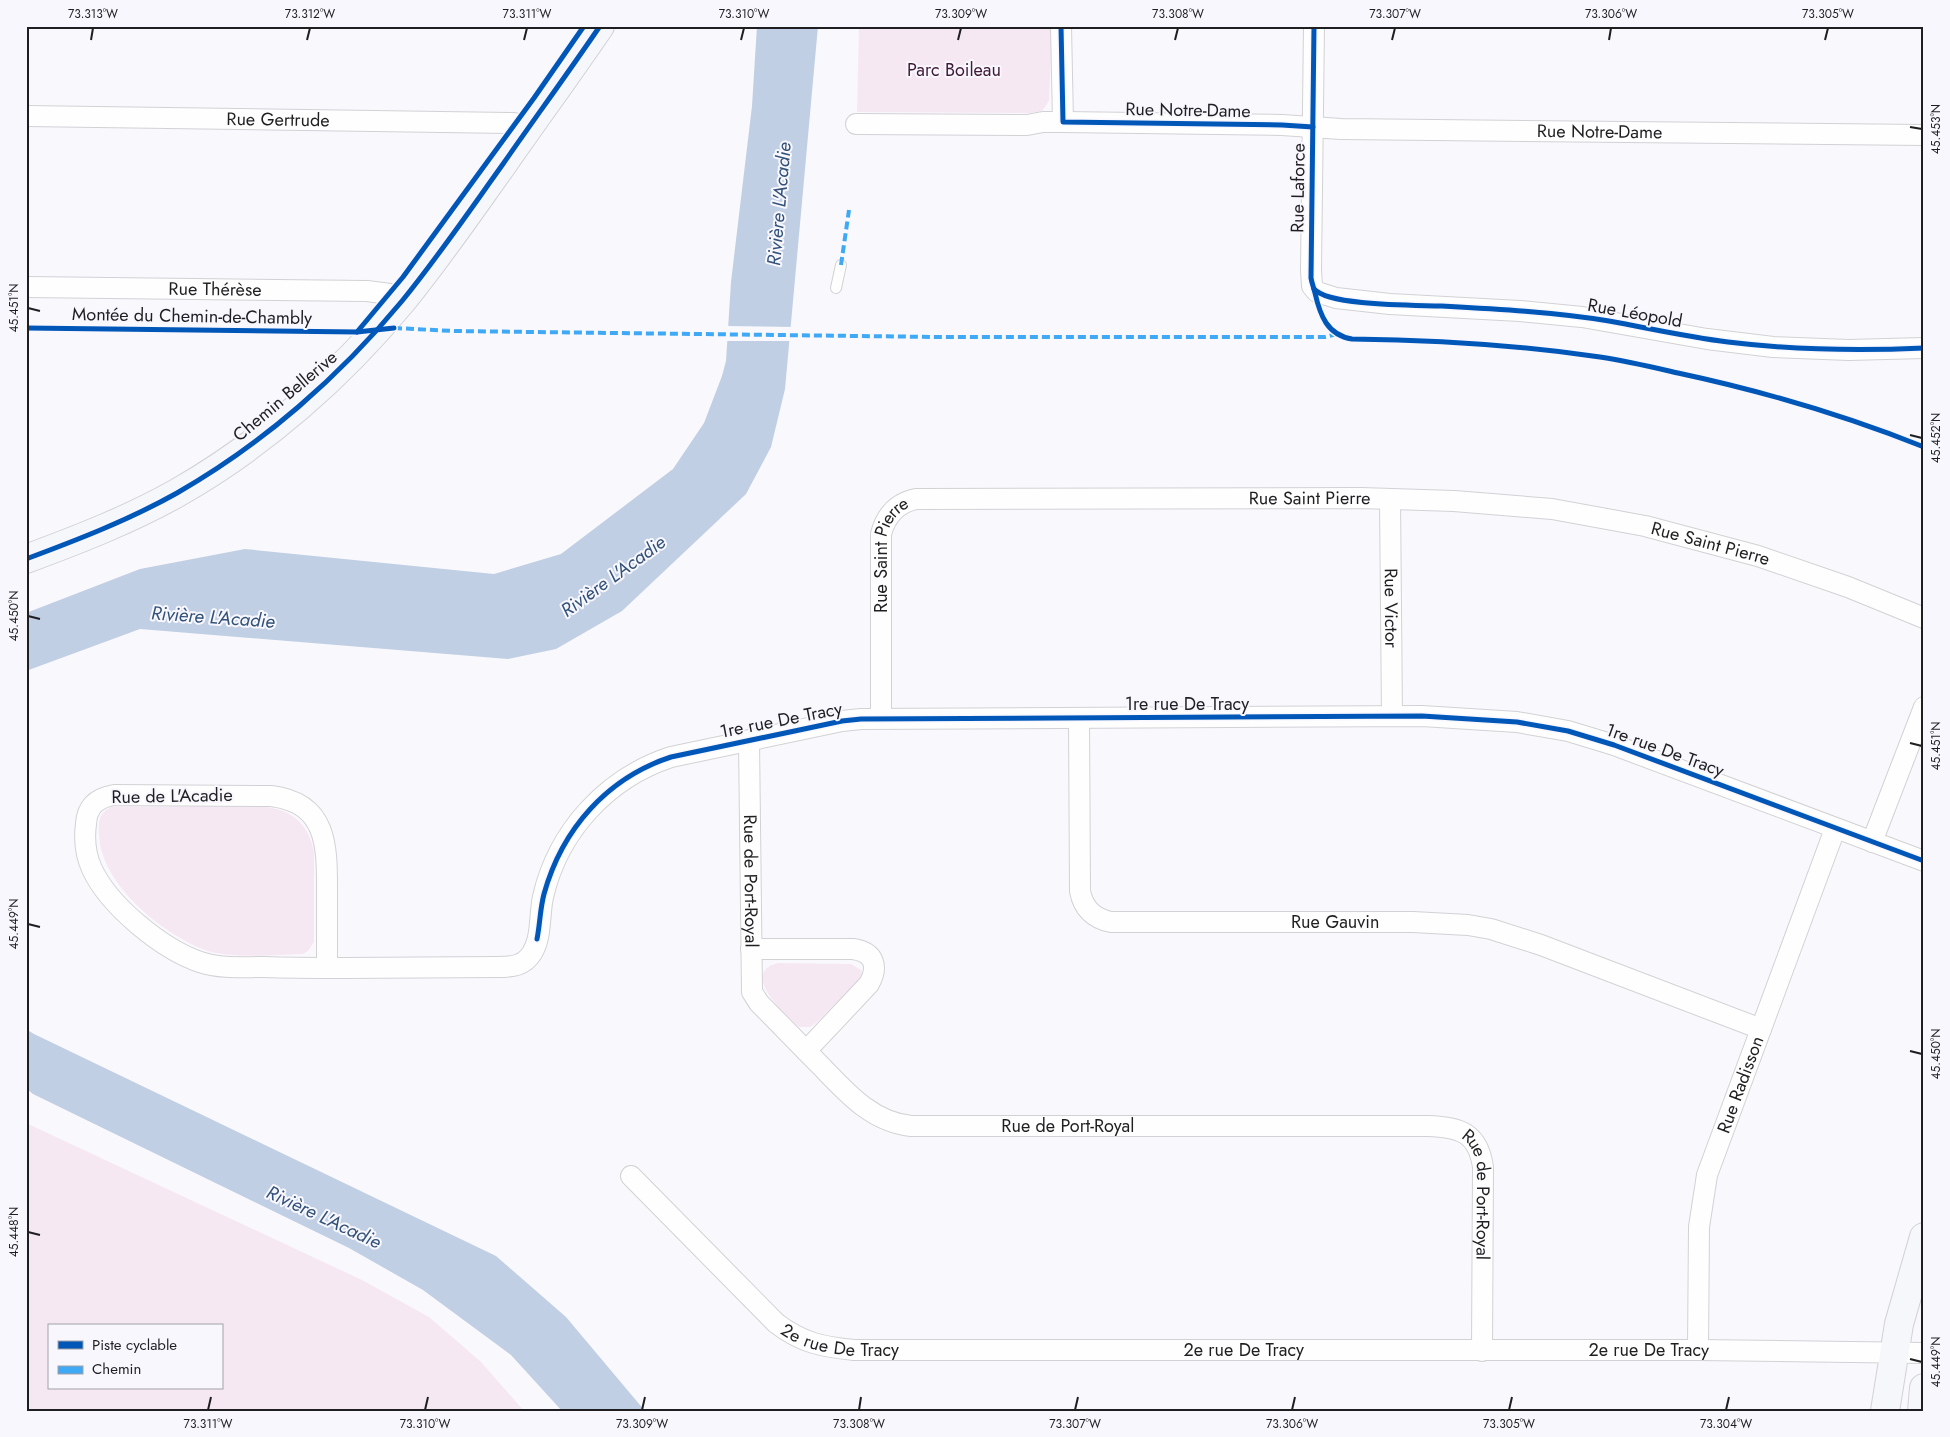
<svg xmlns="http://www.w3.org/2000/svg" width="1950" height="1437" viewBox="0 0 1950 1437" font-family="Jost,sans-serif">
<rect width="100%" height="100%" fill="#f9f8fd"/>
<g fill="#f5e8f3" fill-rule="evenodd">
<polygon points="859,26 1052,26 1049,101 1042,111 1029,113 857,112"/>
<path d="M257,806C288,808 308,820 314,852V942L308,951L303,954C276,955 229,959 205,950C161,933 101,884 99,835C98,822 99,813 111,807Z"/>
<path d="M778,963L851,964L861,970L862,975L859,980L816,1023L810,1027H799C786,1015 738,973 778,963Z"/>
<path d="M26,1123L362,1280L429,1317L481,1362L524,1411H26ZM49,1326H221V1388H49Z"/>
</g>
<g fill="#c0cfe3">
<polygon points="757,26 818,26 785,389 771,447 746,494 622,611 556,649 508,659 140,629 26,671 26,613 140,569 245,549 494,574 561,554 673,469 704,423 722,376 726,361 731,282 752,106"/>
<polygon points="26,1029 34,1034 496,1256 566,1317 645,1411 562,1411 511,1355 423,1290 349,1248 33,1094 26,1088"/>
</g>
<polygon fill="#f9f8fd" points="726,326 794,327 793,341 725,341"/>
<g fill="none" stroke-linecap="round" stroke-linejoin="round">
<defs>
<polyline id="lane" points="836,288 841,265"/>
<g id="street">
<polyline points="1061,26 1063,122"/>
<polyline points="1314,26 1311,270 1312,286 1317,292 1336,298 1390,304 1520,311 1582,317 1707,339 1773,347 1849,350 1924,348"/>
<path id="s1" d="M26,116L512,123L520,124L528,129"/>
<path id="s2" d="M856,124L1027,125L1043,122H1063L1282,125L1341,129L1924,135"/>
<path id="s3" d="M26,287L367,291L390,294L402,300"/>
<path id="s4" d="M1390,499L1392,716"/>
<path id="s5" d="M881,718V534C886,515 897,503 916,499L1361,498L1454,501L1552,509L1645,526L1758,556L1848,587L1924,618"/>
<path id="s6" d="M1079,718L1080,891C1083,908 1094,919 1111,922H1413L1468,925L1491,929L1541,945L1761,1029"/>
<path id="s7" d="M749,740L752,992L759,1003C780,1024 800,1045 821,1066C847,1093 872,1122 911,1126H1428C1459,1127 1478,1132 1483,1167L1482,1351"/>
<polyline points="1872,842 1924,707"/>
<path d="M751,949H853C874,952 879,966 869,984L806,1051"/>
<path d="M327,968C327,943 327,919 327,895C327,848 329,803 271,796L114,795C97,798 87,806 86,824C84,839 86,856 92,869C109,906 162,949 200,962C221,969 243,967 264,967C291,968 318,968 344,968L498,967C512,967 524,966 532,953C542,937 539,915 543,897C558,831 607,778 671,757L842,721L861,719L1422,716L1517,722L1568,731L1614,745L1924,861"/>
<path id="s8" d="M631,1176L776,1323C802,1343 823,1347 854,1350H1698L1924,1353"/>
<path id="s9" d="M1698,1350L1699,1227L1707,1175L1835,829"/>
</g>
<g id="secondary">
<path d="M26,559C77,540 129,520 177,493C263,444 340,376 402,301C438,257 470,210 503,164C535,118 568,73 600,26"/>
<polyline points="1885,1411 1899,1324 1924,1237"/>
<polyline points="1922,1411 1924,1388"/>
</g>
</defs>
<use href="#lane" stroke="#d2d2d5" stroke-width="12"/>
<use href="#street" stroke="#d2d2d5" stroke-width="22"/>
<use href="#secondary" stroke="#d2d2d5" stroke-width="30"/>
<use href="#lane" stroke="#fefeff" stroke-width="10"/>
<use href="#street" stroke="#fefeff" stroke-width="20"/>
<use href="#secondary" stroke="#f6f7fa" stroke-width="28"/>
<g stroke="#3fa9f5" stroke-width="4" stroke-dasharray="8 4" stroke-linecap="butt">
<polyline points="841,265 849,210"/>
<polyline points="394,328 453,331 940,337 1325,337 1337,334"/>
</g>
<defs>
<g id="cycleway">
<polyline points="1061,26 1063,122 1282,125 1313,127"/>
<path d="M1314,26L1311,278C1312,284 1314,288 1315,293C1320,315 1327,335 1352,339C1435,340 1518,345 1600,357C1627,361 1652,367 1678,373C1762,391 1844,415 1924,447"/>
<path d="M1314,289C1329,306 1415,305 1440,306C1496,309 1553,312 1609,321C1648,328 1688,337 1728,342C1793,350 1858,351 1924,348"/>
<polyline points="26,328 357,332 394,328"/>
<polyline points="357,332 403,277 534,98 584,26"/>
<path d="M26,559C77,540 129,520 177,493C263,444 340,376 402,301C438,257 470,210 503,164C535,118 568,73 600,26"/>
<path d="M537,939C540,924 540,909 544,894C562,829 607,778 671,757L842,721L861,719L1422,716L1517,722L1568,731L1614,745L1924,861"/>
</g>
</defs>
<use href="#cycleway" stroke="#f8f7fe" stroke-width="8"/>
<use href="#cycleway" stroke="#0057b8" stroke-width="5"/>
</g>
<path fill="none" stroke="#1f1f21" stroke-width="2" d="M91,40L93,28M307,40L310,28M524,40L527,28M741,40L744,28M958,40L961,28M1175,40L1178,28M1392,40L1395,28M1609,40L1611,28M1825,40L1828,28M1910,127L1922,129M28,308L40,311M1910,435L1922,438M28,616L40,619M1910,743L1922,746M28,924L40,927M1910,1051L1922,1054M28,1232L40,1235M1910,1359L1922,1362M208,1410L211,1397M425,1410L428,1397M642,1410L645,1397M859,1410L861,1397M1075,1410L1078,1397M1292,1410L1295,1397M1509,1410L1512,1397M1726,1410L1729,1397"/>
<g text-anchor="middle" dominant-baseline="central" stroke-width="4" stroke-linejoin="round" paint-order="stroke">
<g font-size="18" fill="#411936" stroke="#f8f7fe">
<text x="954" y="70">Parc Boileau</text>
</g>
<g font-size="18" fill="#1f1f21" stroke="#f8f7fe">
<text transform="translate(1188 110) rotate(1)">Rue Notre-Dame</text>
<text stroke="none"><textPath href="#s1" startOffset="252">Rue Gertrude</textPath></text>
<text stroke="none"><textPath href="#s2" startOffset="744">Rue Notre-Dame</textPath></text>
<text transform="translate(1298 188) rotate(-89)">Rue Laforce</text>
<text stroke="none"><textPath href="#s3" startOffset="189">Rue Thérèse</textPath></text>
<text transform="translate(1635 313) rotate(10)">Rue Léopold</text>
<text transform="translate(192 316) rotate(1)">Montée du Chemin-de-Chambly</text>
<text transform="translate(285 396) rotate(-40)">Chemin Bellerive</text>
<text stroke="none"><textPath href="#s5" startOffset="630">Rue Saint Pierre</textPath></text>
<text stroke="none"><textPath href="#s5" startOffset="1035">Rue Saint Pierre</textPath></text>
<text stroke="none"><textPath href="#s5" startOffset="166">Rue Saint Pierre</textPath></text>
<text stroke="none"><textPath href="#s4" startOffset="109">Rue Victor</textPath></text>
<text x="1187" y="704">1re rue De Tracy</text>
<text transform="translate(781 720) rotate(-11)">1re rue De Tracy</text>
<text transform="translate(1665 750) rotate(20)">1re rue De Tracy</text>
<text transform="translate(172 796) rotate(-1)">Rue de L'Acadie</text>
<text stroke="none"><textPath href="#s7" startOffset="141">Rue de Port-Royal</textPath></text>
<text stroke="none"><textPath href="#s6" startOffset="444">Rue Gauvin</textPath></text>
<text stroke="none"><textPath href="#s9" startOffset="272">Rue Radisson</textPath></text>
<text stroke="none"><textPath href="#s7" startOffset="621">Rue de Port-Royal</textPath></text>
<text stroke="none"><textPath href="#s7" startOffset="1085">Rue de Port-Royal</textPath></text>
<text stroke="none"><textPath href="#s8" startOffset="275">2e rue De Tracy</textPath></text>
<text stroke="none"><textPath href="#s8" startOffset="680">2e rue De Tracy</textPath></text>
<text stroke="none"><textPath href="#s8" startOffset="1085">2e rue De Tracy</textPath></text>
</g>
<g font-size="19" font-style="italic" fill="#325279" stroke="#f8f7fe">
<text transform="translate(779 204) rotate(-85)">Rivière L'Acadie</text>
<text transform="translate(613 576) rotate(-36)">Rivière L'Acadie</text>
<text transform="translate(213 617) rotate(4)">Rivière L'Acadie</text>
<text transform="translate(324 1217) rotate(25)">Rivière L'Acadie</text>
</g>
</g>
<rect width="1950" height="1437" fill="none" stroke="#f8f7fe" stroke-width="55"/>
<rect x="48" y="1324" width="175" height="65" fill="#f8f7fe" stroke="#a1a1a6"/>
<rect x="58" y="1341" width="25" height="8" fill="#0057b8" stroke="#a1a1a6"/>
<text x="92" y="1350" font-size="15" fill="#1f1f21">Piste cyclable</text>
<rect x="58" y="1366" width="25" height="8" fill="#3fa9f5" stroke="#a1a1a6"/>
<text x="92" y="1374" font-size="15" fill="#1f1f21">Chemin</text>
<rect x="28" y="28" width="1894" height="1382" fill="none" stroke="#1f1f21" stroke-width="2"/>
<g font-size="12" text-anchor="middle" fill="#1f1f21">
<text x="93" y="18">73.313°W</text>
<text x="310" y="18">73.312°W</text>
<text x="527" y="18">73.311°W</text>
<text x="744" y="18">73.310°W</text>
<text x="961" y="18">73.309°W</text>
<text x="1178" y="18">73.308°W</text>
<text x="1395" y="18">73.307°W</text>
<text x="1611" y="18">73.306°W</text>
<text x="1828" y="18">73.305°W</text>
<text transform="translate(1936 129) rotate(-90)" y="4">45.453°N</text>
<text transform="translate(14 308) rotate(-90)" y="4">45.451°N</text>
<text transform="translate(1936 438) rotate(-90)" y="4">45.452°N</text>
<text transform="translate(14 616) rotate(-90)" y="4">45.450°N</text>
<text transform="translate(1936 746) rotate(-90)" y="4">45.451°N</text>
<text transform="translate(14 924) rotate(-90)" y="4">45.449°N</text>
<text transform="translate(1936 1054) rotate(-90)" y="4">45.450°N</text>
<text transform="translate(14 1232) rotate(-90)" y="4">45.448°N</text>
<text transform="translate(1936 1362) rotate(-90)" y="4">45.449°N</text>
<text x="208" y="1428">73.311°W</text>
<text x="425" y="1428">73.310°W</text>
<text x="642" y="1428">73.309°W</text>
<text x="859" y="1428">73.308°W</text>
<text x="1075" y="1428">73.307°W</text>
<text x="1292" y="1428">73.306°W</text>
<text x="1509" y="1428">73.305°W</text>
<text x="1726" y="1428">73.304°W</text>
</g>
</svg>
